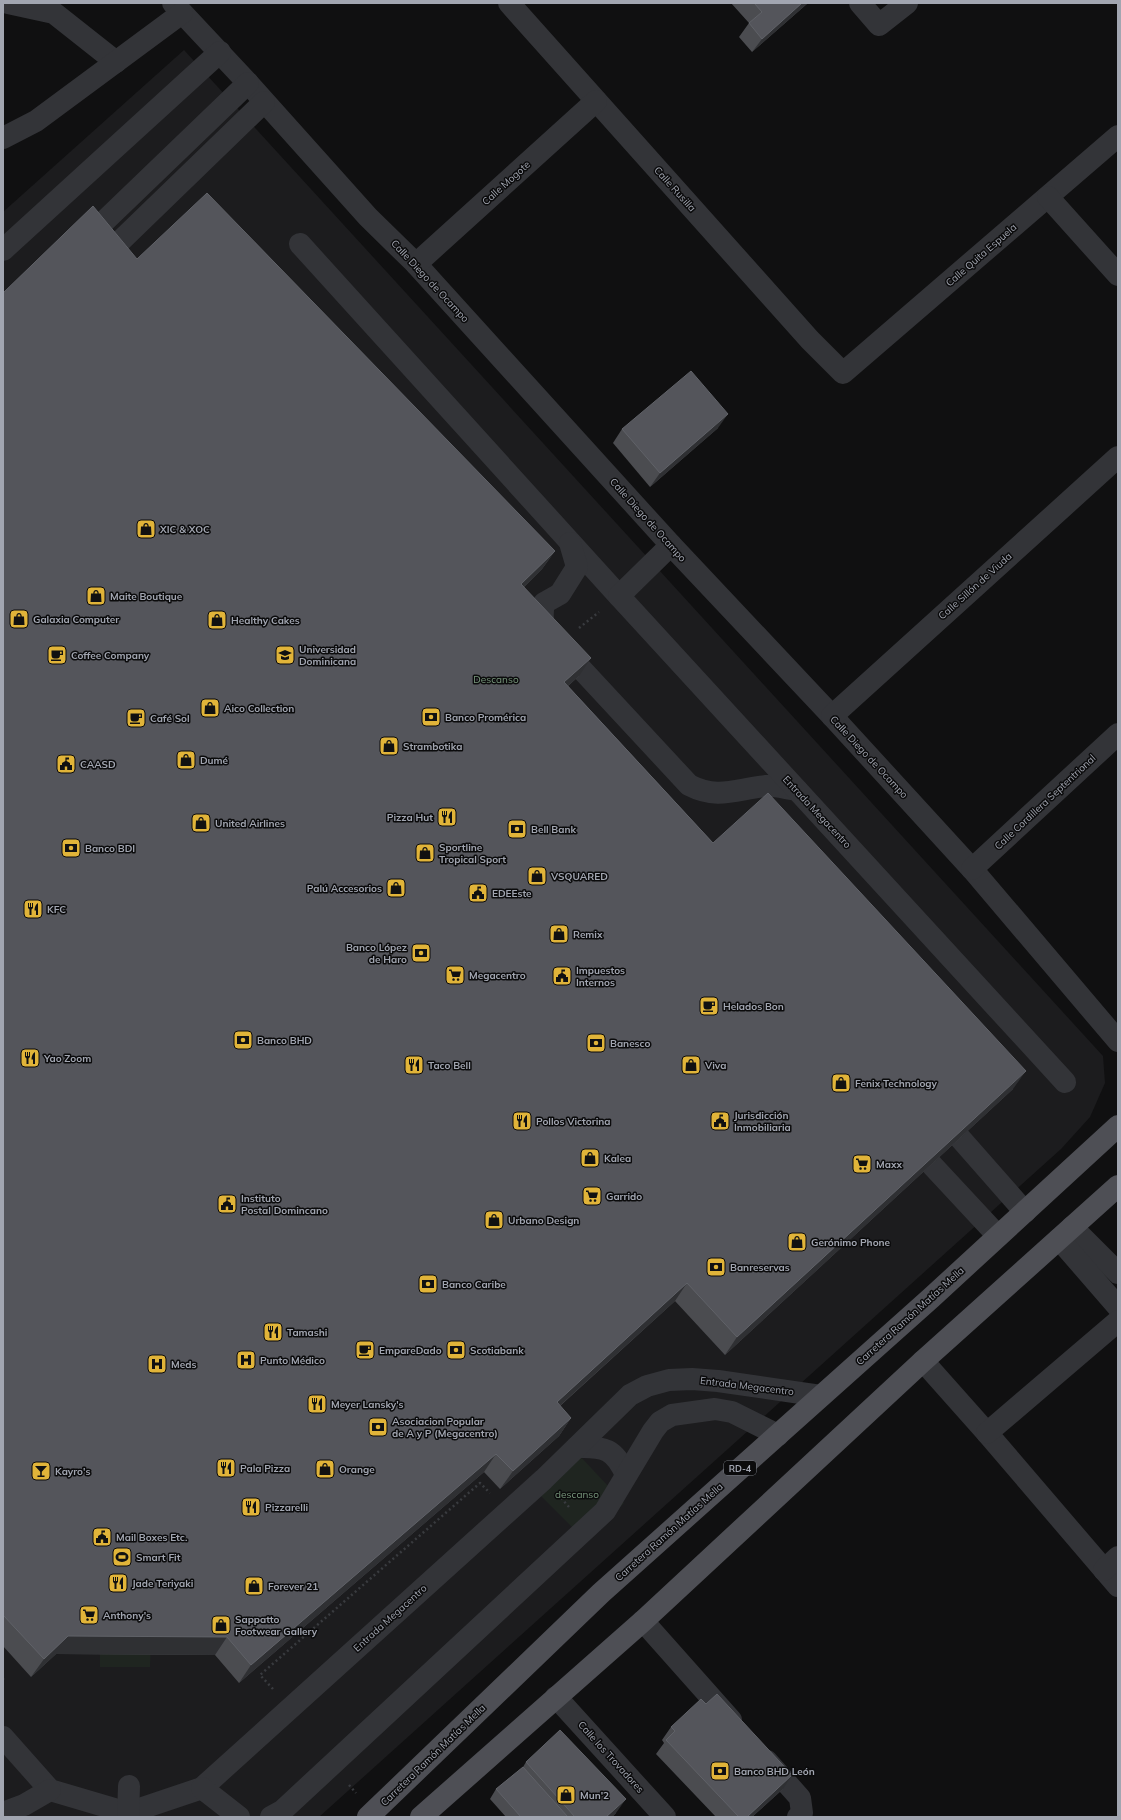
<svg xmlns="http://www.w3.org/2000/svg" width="1121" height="1820" viewBox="0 0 1121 1820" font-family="Mulish,sans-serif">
<rect width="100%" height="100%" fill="#101011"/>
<polygon fill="#1c1c1e" points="184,50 1103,1056 1105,1083 1090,1117 1061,1149 319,1817 3,1817 3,212"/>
<g fill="#1f2520">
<polygon points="579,1455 624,1503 587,1542 537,1492"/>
<polygon points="100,1643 151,1643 150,1667 100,1667"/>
</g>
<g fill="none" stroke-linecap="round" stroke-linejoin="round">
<g stroke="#393b3f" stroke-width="2.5" stroke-dasharray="2 3" stroke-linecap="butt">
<polyline points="579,628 599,612"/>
<polyline points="561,1498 569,1507"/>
<polyline points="3,1678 3,1680"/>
<polyline points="273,1689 260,1675 480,1483 490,1493"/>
<polyline points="349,1785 356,1793"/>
</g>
<g stroke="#333438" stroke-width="22">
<polyline points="8,3 54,13 116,62"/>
<polyline points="173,3 248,83 368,217 416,264 671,545 832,716 972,869 1118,1041"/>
<polyline points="509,3 810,340 843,373 1118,136"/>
<polyline points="860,3 879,25 907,3"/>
<polyline points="3,138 36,121 182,13"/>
<polyline points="1048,197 1118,275"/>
<polyline points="90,235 248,83"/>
<polyline points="300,244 619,596"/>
<polyline points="3,250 220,52"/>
<polyline points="106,255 264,102"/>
<polyline points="416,264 596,101"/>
<path d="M570,543L577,567L560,594L544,603C540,625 545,629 559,645L689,785C718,800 736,789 766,786C775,785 787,789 797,790"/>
<polyline points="671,545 619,596 1065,1082"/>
<polyline points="832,716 1118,457"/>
<polyline points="972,869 1118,734"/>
<polyline points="960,1138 1025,1212"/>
<polyline points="931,1164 998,1236"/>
<polyline points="1072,1227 1118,1273"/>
<polyline points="1059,1239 1118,1307"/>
<polyline points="923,1361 987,1433 1118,1586"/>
<polyline points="987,1433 1118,1321"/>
<path d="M577,1447C604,1446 615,1449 626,1475"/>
<polyline points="1104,1570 1118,1557"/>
<polyline points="643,1621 731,1720"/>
<polyline points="556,1697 665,1817"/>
<polyline points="3,1737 50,1790 128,1813 202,1788 544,1479 630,1395 647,1386 669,1380 692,1379 718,1381 821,1396"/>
<polyline points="767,1761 800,1798 802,1813 798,1817"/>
<polyline points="202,1788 239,1817"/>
<polyline points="3,1813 24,1805 50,1790"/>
<polyline points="128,1817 129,1786"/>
<polyline points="271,1817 282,1811 605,1511 653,1431 660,1422 672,1415 715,1409 732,1412 778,1435"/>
</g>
<g stroke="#4e4f55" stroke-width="22">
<polyline points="368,1817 601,1593 931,1298 1118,1126"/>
<polyline points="421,1817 643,1621 923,1361 1118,1186"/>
</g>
</g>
<g fill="#4b4c50">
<polygon points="731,3 808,3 752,52 739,37 749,23"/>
<polygon points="137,259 555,551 542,569 524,587 579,676 568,686 713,843 1013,1089 725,1355 675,1301 560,1406 571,1418 559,1436 500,1489 484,1472 239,1683 215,1655 56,1654 31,1677 3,1646 3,293"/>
<polygon points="718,428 650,487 613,443 622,429"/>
<polygon points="706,1704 783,1789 752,1817 716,1817 656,1754 664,1743 662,1740 671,1727"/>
<polygon points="526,1762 616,1813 612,1817 506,1817 490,1799 496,1789 523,1767"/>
</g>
<g fill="#2f3033">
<polygon points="802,3 808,3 752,52 762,39"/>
<polygon points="728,414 718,428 650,487 660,473"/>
<polygon points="555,551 542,569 508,602 521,584"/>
<polygon points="591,658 579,676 552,700 564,682"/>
<polygon points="1026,1071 1013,1089 725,1355 737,1337"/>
<polygon points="687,1283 675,1301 544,1420 557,1402"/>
<polygon points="571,1418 559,1436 500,1489 513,1471"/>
<polygon points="496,1454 484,1472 239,1683 251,1665"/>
<polygon points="68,1636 227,1637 215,1655 56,1654 31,1677 44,1659"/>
<polygon points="792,1775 783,1789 752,1817 747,1817"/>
<polygon points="626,1799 616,1813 612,1817 606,1817"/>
</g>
<g fill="#54555b" stroke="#606268">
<polygon points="754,3 802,3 762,39 749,23 762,12"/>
<polygon points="207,193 555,551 521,584 591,658 564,682 713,843 768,793 1026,1071 737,1337 687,1283 557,1402 571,1418 513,1471 496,1454 251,1665 227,1637 68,1636 44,1659 3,1615 3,293 93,206 137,259"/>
<polygon points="691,371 728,414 660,473 622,429"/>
<polygon points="717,1694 792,1775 747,1817 739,1817 666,1740 675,1731 671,1727 701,1699 706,1704"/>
<polygon points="560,1730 626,1799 606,1817 575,1817 526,1762"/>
<polygon points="523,1767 568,1817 521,1817 496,1789"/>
</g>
<defs>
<symbol id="shop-square" viewBox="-11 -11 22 22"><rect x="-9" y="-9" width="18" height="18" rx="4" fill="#e1b439" stroke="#0b0b0c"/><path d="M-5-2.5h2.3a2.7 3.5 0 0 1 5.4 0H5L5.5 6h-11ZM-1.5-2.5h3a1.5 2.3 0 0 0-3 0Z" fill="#111"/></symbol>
<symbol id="cafe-square" viewBox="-11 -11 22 22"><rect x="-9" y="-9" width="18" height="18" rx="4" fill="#e1b439" stroke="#0b0b0c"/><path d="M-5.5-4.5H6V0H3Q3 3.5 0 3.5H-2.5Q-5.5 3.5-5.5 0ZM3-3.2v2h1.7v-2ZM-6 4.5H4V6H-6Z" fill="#111"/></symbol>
<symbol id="university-square" viewBox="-11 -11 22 22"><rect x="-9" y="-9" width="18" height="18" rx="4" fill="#e1b439" stroke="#0b0b0c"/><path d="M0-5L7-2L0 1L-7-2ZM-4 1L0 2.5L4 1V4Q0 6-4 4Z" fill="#111"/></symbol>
<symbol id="bank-square" viewBox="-11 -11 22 22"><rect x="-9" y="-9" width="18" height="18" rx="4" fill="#e1b439" stroke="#0b0b0c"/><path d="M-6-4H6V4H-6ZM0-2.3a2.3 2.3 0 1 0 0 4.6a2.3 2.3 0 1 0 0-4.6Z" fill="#111"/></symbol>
<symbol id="civic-square" viewBox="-11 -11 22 22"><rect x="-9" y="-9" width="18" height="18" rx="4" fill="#e1b439" stroke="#0b0b0c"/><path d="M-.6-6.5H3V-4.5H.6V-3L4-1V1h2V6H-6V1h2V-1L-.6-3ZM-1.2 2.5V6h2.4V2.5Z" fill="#111"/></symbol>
<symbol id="restaurant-square" viewBox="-11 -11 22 22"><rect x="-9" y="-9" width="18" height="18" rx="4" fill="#e1b439" stroke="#0b0b0c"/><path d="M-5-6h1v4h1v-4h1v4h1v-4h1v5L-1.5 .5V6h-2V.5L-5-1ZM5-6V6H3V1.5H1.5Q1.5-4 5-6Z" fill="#111"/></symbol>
<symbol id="supermarket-square" viewBox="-11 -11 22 22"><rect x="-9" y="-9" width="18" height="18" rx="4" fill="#e1b439" stroke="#0b0b0c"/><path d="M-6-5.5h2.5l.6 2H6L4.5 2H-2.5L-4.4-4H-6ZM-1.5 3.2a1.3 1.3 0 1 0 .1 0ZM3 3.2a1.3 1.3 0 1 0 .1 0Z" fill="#111"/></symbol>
<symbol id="hospital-square" viewBox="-11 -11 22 22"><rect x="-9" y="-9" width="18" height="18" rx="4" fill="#e1b439" stroke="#0b0b0c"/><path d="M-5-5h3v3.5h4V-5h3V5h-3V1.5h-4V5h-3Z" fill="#111"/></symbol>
<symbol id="bar-square" viewBox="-11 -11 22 22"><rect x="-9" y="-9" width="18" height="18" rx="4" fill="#e1b439" stroke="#0b0b0c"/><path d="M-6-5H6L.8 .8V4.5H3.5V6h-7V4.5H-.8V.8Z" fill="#111"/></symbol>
<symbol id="stadium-square" viewBox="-11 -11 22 22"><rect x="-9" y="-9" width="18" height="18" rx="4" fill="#e1b439" stroke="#0b0b0c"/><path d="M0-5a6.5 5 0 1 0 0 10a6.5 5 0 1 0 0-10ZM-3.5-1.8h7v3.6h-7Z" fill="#111"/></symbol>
</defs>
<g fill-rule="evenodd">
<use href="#shop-square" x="135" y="518" width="22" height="22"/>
<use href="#shop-square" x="85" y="585" width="22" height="22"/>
<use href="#shop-square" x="8" y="608" width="22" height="22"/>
<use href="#shop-square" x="206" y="609" width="22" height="22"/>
<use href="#cafe-square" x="46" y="644" width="22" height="22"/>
<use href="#university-square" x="274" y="644" width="22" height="22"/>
<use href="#shop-square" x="199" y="697" width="22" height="22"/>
<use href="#bank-square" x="420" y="706" width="22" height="22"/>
<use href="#cafe-square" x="125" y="707" width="22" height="22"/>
<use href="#shop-square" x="378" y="735" width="22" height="22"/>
<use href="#shop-square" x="175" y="749" width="22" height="22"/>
<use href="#civic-square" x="55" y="753" width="22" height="22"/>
<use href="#restaurant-square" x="436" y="806" width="22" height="22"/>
<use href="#shop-square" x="190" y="812" width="22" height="22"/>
<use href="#bank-square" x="506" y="818" width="22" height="22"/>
<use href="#bank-square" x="60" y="837" width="22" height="22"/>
<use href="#shop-square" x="414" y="842" width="22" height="22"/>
<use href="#shop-square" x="526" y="865" width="22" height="22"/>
<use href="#shop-square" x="385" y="877" width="22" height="22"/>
<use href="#civic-square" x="467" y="882" width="22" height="22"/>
<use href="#restaurant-square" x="22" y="898" width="22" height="22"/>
<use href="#shop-square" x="548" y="923" width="22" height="22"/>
<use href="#bank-square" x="410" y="942" width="22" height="22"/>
<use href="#supermarket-square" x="444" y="964" width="22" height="22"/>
<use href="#civic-square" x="551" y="965" width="22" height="22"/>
<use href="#cafe-square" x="698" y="995" width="22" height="22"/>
<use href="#bank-square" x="232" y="1029" width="22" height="22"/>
<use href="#bank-square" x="585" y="1032" width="22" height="22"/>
<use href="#restaurant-square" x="19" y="1047" width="22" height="22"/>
<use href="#restaurant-square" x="403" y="1054" width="22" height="22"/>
<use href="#shop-square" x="680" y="1054" width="22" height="22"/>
<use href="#shop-square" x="830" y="1072" width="22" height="22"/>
<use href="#restaurant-square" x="511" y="1110" width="22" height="22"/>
<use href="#civic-square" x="709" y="1110" width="22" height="22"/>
<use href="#shop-square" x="579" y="1147" width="22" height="22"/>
<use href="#supermarket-square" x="851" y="1153" width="22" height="22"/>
<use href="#supermarket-square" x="581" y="1185" width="22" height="22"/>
<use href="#civic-square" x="216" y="1193" width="22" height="22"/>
<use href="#shop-square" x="483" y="1209" width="22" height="22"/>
<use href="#shop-square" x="786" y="1231" width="22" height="22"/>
<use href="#bank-square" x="705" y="1256" width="22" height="22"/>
<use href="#bank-square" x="417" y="1273" width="22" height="22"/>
<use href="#restaurant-square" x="262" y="1321" width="22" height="22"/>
<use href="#cafe-square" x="354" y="1339" width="22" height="22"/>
<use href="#bank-square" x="445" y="1339" width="22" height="22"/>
<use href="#hospital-square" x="235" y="1349" width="22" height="22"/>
<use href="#hospital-square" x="146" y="1353" width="22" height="22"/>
<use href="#restaurant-square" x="306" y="1393" width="22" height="22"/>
<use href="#bank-square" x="367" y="1416" width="22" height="22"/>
<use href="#restaurant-square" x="215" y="1457" width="22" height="22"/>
<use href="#shop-square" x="314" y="1458" width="22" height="22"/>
<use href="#bar-square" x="30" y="1460" width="22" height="22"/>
<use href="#restaurant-square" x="240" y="1496" width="22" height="22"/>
<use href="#civic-square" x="91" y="1526" width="22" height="22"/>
<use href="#stadium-square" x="111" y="1546" width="22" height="22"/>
<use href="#restaurant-square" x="107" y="1572" width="22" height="22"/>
<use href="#shop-square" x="243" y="1575" width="22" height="22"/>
<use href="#supermarket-square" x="78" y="1604" width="22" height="22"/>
<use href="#shop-square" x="210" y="1614" width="22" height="22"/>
<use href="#bank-square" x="709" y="1760" width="22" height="22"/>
<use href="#shop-square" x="555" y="1784" width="22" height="22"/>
</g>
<g text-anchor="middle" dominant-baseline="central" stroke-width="3" stroke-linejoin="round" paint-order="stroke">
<rect fill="#0b0b0c" stroke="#757880" stroke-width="1" x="724" y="1461" width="32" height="14" rx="3"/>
<g font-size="9" font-weight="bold" fill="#a2a6b1">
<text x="740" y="1468">RD-4</text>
</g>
<g font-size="10" fill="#a2a6b1" stroke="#0b0b0c">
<text transform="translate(506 183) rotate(-42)">Calle Mogote</text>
<text transform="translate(675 189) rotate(48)">Calle Rusilla</text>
<text transform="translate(981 255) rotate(-41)">Calle Quita Espuela</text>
<text transform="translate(430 281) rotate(47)">Calle Diego de Ocampo</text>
<text transform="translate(648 520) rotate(48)">Calle Diego de Ocampo</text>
<text transform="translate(975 586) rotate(-42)">Calle Sillón de Viuda</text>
<text transform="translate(869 757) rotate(47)">Calle Diego de Ocampo</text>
<text transform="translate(1045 802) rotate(-43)">Calle Cordillera Septentrional</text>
<text transform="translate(817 812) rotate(47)">Entrada Megacentro</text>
<text transform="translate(910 1316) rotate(-42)">Carretera Ramón Matías Mella</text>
<text transform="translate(747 1386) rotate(7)">Entrada Megacentro</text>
<text transform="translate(669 1532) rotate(-42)">Carretera Ramón Matías Mella</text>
<text transform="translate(390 1618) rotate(-42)">Entrada Megacentro</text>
<text transform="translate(433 1755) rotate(-44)">Carretera Ramón Matías Mella</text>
<text transform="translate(611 1757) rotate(48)">Calle los Trovadores</text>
</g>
<g font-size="10" font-weight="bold" fill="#a2a6b1" stroke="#0b0b0c" text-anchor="start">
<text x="160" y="529">XIC &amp; XOC</text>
<text x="110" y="596">Maite Boutique</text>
<text x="33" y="619">Galaxia Computer</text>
<text x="231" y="620">Healthy Cakes</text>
<text x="299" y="649">Universidad<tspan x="299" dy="12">Dominicana</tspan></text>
<text x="71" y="655">Coffee Company</text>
<text x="224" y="708">Aico Collection</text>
<text x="445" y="717">Banco Promérica</text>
<text x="150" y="718">Café Sol</text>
<text x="403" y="746">Strambotika</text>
<text x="200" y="760">Dumé</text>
<text x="80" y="764">CAASD</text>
<text x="433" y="817" text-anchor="end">Pizza Hut</text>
<text x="215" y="823">United Airlines</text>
<text x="531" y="829">Bell Bank</text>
<text x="439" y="847">Sportline<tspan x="439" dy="12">Tropical Sport</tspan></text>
<text x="85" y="848">Banco BDI</text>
<text x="551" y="876">VSQUARED</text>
<text x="382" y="888" text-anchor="end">Palú Accesorios</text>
<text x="492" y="893">EDEEste</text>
<text x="47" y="909">KFC</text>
<text x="573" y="934">Remix</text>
<text x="407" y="947" text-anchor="end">Banco López<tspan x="407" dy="12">de Haro</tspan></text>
<text x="576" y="970">Impuestos<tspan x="576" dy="12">Internos</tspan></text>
<text x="469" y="975">Megacentro</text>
<text x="723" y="1006">Helados Bon</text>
<text x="257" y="1040">Banco BHD</text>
<text x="610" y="1043">Banesco</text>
<text x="44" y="1058">Yao Zoom</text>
<text x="428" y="1065">Taco Bell</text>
<text x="705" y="1065">Viva</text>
<text x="855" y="1083">Fenix Technology</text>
<text x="734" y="1115">Jurisdicción<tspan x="734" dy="12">Inmobiliaria</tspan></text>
<text x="536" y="1121">Pollos Victorina</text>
<text x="604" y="1158">Kalea</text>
<text x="876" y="1164">Maxx</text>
<text x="606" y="1196">Garrido</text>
<text x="241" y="1198">Instituto<tspan x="241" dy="12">Postal Domincano</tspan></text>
<text x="508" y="1220">Urbano Design</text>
<text x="811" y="1242">Gerónimo Phone</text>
<text x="730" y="1267">Banreservas</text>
<text x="442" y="1284">Banco Caribe</text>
<text x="287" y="1332">Tamashi</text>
<text x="379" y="1350">EmpareDado</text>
<text x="470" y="1350">Scotiabank</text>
<text x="260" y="1360">Punto Médico</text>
<text x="171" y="1364">Meds</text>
<text x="331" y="1404">Meyer Lansky's</text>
<text x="392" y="1421">Asociacion Popular<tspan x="392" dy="12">de A y P (Megacentro)</tspan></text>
<text x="240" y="1468">Pala Pizza</text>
<text x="339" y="1469">Orange</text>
<text x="55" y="1471">Kayro's</text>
<text x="265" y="1507">Pizzarelli</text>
<text x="116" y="1537">Mail Boxes Etc.</text>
<text x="136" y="1557">Smart Fit</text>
<text x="132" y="1583">Jade Teriyaki</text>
<text x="268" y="1586">Forever 21</text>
<text x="103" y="1615">Anthony's</text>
<text x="235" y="1619">Sappatto<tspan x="235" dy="12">Footwear Gallery</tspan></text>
<text x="734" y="1771">Banco BHD León</text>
<text x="580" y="1795">Mun'2</text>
</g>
<g font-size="10" fill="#7b9a7f" stroke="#0b0b0c">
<text x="496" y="679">Descanso</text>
<text x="577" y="1494">descanso</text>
</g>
</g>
<rect width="1121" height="1820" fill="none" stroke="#a2a6b1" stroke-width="8"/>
</svg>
